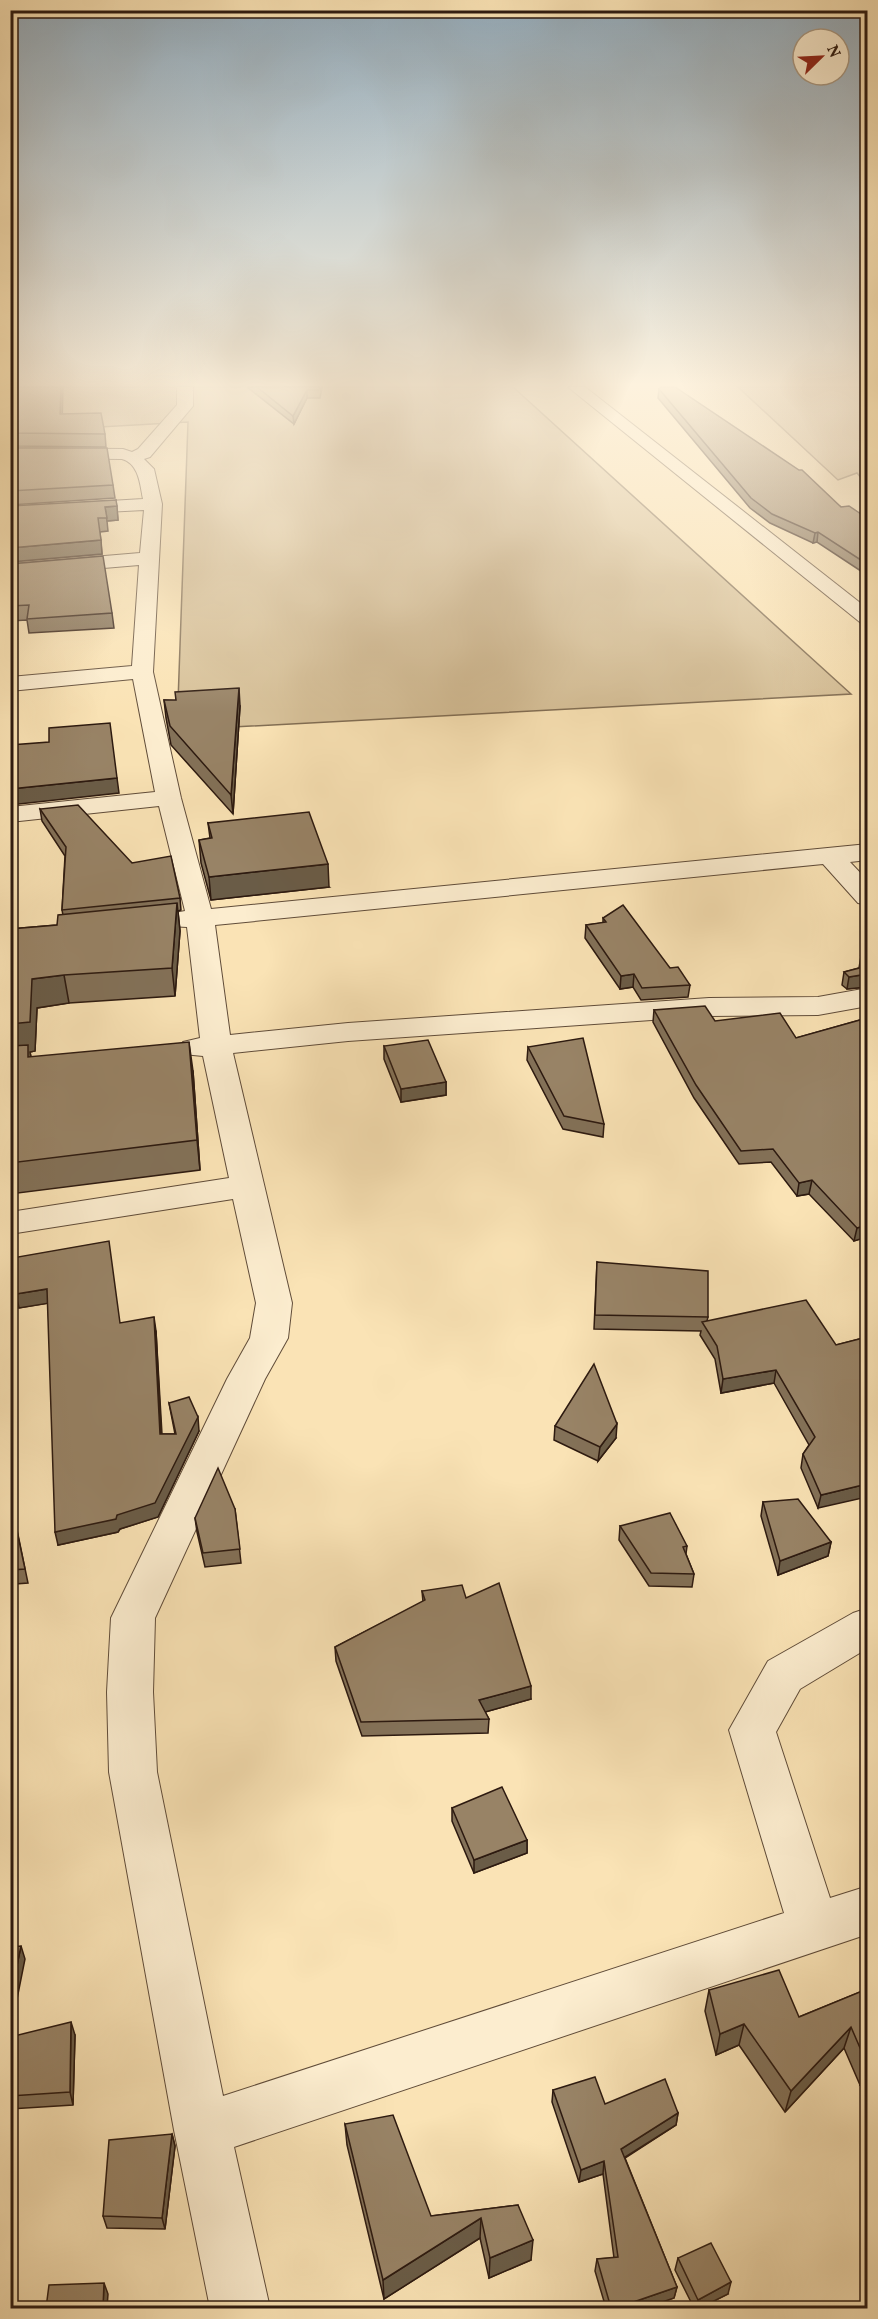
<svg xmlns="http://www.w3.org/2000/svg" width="878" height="2319" viewBox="0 0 878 2319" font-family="Vollkorn,serif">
<rect width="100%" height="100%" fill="#fae3b5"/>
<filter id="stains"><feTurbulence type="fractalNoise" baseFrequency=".00333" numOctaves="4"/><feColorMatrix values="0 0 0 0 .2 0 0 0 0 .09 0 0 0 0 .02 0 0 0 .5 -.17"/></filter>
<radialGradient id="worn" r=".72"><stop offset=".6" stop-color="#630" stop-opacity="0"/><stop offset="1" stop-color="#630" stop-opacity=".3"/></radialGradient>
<g fill="#d7c199" stroke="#826e54" stroke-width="1.5">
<polygon points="11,387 513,387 851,694 177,730 188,422 11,432"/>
<polygon points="738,387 867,387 867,485 857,473 838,480"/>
</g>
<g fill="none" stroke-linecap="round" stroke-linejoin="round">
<defs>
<g id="minor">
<path d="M177,387H193V406L150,457L144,459L154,469L162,504L153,672L181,798L211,909L868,844V860L850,862L868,881V905L858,903L823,864L215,925L230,1035L348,1023L709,998L818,997L868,988V1006L818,1015L709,1016L348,1041L233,1053L292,1303L288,1338L265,1379L155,1618L153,1692L157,1772L223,2096L784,1913L729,1730L768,1661L853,1613L868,1608V1648L800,1689L776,1732L830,1898L868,1886V1934L234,2147L270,2308H210L174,2130L109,1772L107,1692L111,1618L227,1379L250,1338L256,1303L233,1199L10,1234V1212L229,1178L203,1056L183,1054L179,1048L183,1042L200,1038L187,927L169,926L165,920L169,914L185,911L159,806L10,822V807L155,792L133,679L10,691V677L132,666L139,565L10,576V564L140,553L144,510L10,517V507L143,499C140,484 139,464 122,459L10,458V448L123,449L132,452L138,449L177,405Z"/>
<polygon points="568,387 585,387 868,609 868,625 861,623"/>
</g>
</defs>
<use href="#minor" stroke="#604c39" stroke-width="2"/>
<use href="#minor" fill="#fcedcf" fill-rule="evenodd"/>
</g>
<g fill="#837158" stroke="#2d1a10" stroke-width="1.5">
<polygon points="10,387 62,414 105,434 106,447 10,446"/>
<polygon points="247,387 322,387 320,398 307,398 294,424"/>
<polygon points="659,389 841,507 861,514 867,511 867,575 817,542 813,543 770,523 750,508 658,398"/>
<polygon points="10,448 113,485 115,498 10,505"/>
<polygon points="116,500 118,520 107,521 108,531 100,532 102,554 10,562"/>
<polygon points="10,564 112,613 114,628 29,633 27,620 10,621"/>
<polygon points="164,700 240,706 233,814 171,745 166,718"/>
<polygon points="40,809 132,863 180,898 181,910 178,911 180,931 175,996 69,1003 37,1008 35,1051 30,1052 31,1057 193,1071 200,1170 10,1194 10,929 57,925 63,915 62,910 65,856 42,821"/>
<polygon points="208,823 329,887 211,900 201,863 199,840 210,838"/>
<polygon points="603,918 670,968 690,985 688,997 641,1000 633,987 620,989 585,938 586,925 603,923"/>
<polygon points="867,954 867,987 847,989 842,985 844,972 859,968 861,956"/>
<polygon points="654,1010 796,1038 867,1018 867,1237 854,1241 809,1194 797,1196 771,1162 739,1164 694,1098 653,1022"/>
<polygon points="384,1046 446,1082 446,1095 401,1102 384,1059"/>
<polygon points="528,1047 604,1124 603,1137 563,1129 527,1060"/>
<polygon points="597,1262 708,1317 707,1321 836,1345 867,1337 818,1508 801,1468 803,1454 809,1445 774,1383 721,1393 715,1359 700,1335 701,1331 594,1329"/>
<polygon points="16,1294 120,1323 156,1331 162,1434 175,1434 169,1403 199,1431 158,1517 120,1529 118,1532 58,1545 48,1303 19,1308"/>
<polygon points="555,1426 616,1438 598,1461 554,1440"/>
<polygon points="10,1496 28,1583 15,1584 10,1625"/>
<polygon points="763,1502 831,1542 828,1556 778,1575 761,1516"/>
<polygon points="235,1509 241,1563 205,1567 197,1532 195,1518"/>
<polygon points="620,1526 687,1546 686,1554 694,1574 692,1587 649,1586 619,1540"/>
<polygon points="422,1591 466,1598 531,1699 485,1712 489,1719 488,1733 362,1736 336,1661 335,1647 423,1602"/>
<polygon points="452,1808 527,1840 527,1853 474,1873 452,1821"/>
<polygon points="867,1989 867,2082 860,2085 844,2048 785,2112 739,2045 716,2055 705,2011 709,1990 799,2017"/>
<polygon points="75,2035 73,2105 10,2109 10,2037"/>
<polygon points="553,2090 605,2104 678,2113 676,2125 625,2158 677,2287 674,2298 645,2308 606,2308 595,2271 597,2259 614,2258 603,2174 579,2182 552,2102"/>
<polygon points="345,2124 431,2216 518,2205 531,2260 489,2278 480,2238 384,2299 347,2145"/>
<polygon points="172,2134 175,2146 165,2229 107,2228 103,2216"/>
<polygon points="678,2258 728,2294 700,2308 694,2308 675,2270"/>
</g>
<g fill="#6a5c47" stroke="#2d1a10" stroke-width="1.5">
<polygon points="61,387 63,387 62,427 60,414"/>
<polygon points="307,390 307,398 294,424 293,416"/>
<polygon points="117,506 118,520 107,521 105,507"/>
<polygon points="818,532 817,542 813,543 815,533"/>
<polygon points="101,540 102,554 10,562 10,548"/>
<polygon points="239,688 240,706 233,814 231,795"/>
<polygon points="117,778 119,793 10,805 10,789"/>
<polygon points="328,864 329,887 211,900 209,877"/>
<polygon points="177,903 180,931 175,996 172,968"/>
<polygon points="634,974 633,987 620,989 621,976"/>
<polygon points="867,974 867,987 847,989 849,977"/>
<polygon points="64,975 69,1003 37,1008 35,1051 30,1052 34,1074 10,1054 10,1024 32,979"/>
<polygon points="189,1042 193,1071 200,1170 197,1140"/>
<polygon points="446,1082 446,1095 401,1102 401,1089"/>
<polygon points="812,1180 809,1194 797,1196 799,1183"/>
<polygon points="867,1225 867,1237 854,1241 857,1228"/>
<polygon points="47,1289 50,1303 19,1308 16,1294"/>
<polygon points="154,1317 156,1331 162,1448 160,1434"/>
<polygon points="776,1370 774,1383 721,1393 723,1379"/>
<polygon points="198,1417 199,1431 158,1517 120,1529 118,1532 58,1545 55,1532 117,1515"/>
<polygon points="617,1424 616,1438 598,1461 600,1447"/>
<polygon points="867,1484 867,1497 818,1508 821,1495"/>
<polygon points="831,1542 828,1556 778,1575 780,1561"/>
<polygon points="11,1570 15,1584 10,1625 10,1578"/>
<polygon points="531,1686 531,1699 478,1714 479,1700"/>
<polygon points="527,1840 527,1853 474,1873 474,1860"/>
<polygon points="21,1946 25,1959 10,2034 10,1999"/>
<polygon points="71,2022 75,2035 73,2105 70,2092"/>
<polygon points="744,2024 739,2045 716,2055 720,2034"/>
<polygon points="851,2027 844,2048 785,2112 791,2091"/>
<polygon points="867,2064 867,2082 860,2085"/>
<polygon points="678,2113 676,2125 619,2161 621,2149"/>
<polygon points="172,2134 175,2146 165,2229 162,2218"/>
<polygon points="604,2161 603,2174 579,2182 581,2170"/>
<polygon points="481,2218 480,2238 384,2299 383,2280"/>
<polygon points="533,2240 531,2260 489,2278 490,2258"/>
<polygon points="731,2282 728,2294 700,2308 696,2308 698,2300"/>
<polygon points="104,2283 108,2294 107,2308 103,2308"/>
<polygon points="677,2287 674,2298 645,2308 616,2308"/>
</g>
<g fill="#988366" stroke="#2d1a10" stroke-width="1.5">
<polygon points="10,387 61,387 60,414 101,413 105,434 10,433"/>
<polygon points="257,387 320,387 320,390 307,390 293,416"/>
<polygon points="661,387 675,387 799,470 802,470 841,507 849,506 861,514 867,511 867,564 818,532 815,533 772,514 751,498 659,389"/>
<polygon points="10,448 107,448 113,485 10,491"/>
<polygon points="116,500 117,506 105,507 107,518 98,518 101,540 10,548 10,506"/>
<polygon points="103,556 112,613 27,619 29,605 10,606 10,564"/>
<polygon points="239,688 231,795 170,726 164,700 176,700 175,692"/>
<polygon points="110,723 117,778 10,789 10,745 49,742 49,728"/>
<polygon points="78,805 132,863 171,856 180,898 62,910 66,847 40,809"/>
<polygon points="309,812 328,864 209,877 199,840 212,838 208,823"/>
<polygon points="177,903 172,968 64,975 32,979 30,1022 10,1024 10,929 57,925 58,915"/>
<polygon points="623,905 670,968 678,967 690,985 642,988 634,974 621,976 586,925 606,922 603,918"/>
<polygon points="867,954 867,962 861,956"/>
<polygon points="867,966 867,974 849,977 844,972"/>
<polygon points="705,1006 715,1021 780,1013 796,1038 867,1018 867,1225 857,1228 812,1180 799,1183 773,1149 741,1151 696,1085 654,1010"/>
<polygon points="583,1038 604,1124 564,1116 528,1047"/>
<polygon points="428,1040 446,1082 401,1089 384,1046"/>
<polygon points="189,1042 197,1140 10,1163 10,1046 28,1045 28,1057"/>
<polygon points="109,1241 120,1323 154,1317 160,1434 176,1434 169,1403 189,1397 198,1417 155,1503 117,1515 116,1519 55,1532 47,1289 16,1294 12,1258"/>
<polygon points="597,1262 708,1271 708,1317 595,1315"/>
<polygon points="806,1300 836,1345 867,1337 867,1484 821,1495 803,1454 815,1437 776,1370 723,1379 717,1346 702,1322"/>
<polygon points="594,1364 617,1424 600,1447 555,1426"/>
<polygon points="218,1468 235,1509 240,1549 203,1553 195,1518"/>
<polygon points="10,1498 25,1569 11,1570 10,1578"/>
<polygon points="798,1499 831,1542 780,1561 763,1502"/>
<polygon points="670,1513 687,1546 683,1547 694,1574 651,1573 620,1526"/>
<polygon points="499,1583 531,1686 479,1700 489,1719 361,1722 335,1647 425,1600 422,1591 462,1585 466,1598"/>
<polygon points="502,1787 527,1840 474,1860 452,1808"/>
<polygon points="21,1946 10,1999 10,1947"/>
<polygon points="779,1970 799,2017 867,1989 867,2064 851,2027 791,2091 744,2024 720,2034 709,1990"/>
<polygon points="71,2022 70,2092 10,2096 10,2037"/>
<polygon points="595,2077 605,2104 665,2079 678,2113 621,2149 677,2287 616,2308 611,2308 597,2259 618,2257 604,2161 581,2170 553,2090"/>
<polygon points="393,2115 431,2216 518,2205 533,2240 490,2258 481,2218 383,2280 345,2124"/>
<polygon points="172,2134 162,2218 103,2216 109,2140"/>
<polygon points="711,2243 731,2282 698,2300 678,2258"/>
<polygon points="104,2283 103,2308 46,2308 49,2285"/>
</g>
<linearGradient id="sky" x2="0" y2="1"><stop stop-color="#93acbd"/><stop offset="0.54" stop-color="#fdf2de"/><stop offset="1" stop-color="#fdf2de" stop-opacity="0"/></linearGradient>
<rect width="878" height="712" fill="url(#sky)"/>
<rect width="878" height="2319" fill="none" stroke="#fae3b5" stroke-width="36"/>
<rect x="12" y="12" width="854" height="2295" fill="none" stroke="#2d1a10" stroke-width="3"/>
<rect x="18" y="18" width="842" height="2283" fill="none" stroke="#2d1a10" stroke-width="1.5"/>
<g transform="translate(821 57) rotate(66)"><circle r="28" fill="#fcedcf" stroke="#a99983" stroke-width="1.5"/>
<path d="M0-4.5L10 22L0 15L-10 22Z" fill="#8f2418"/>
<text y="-9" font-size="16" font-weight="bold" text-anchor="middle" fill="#2d1a10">N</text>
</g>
<rect width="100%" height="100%" filter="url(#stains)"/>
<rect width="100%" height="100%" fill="url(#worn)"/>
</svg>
